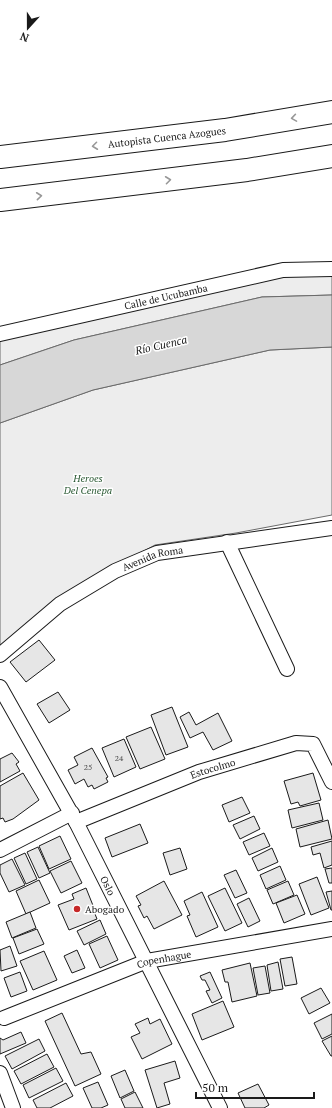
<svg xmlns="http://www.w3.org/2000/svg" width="332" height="1108" viewBox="0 0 332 1108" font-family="'PT Serif',serif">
<rect width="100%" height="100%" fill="#fff"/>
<g fill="#ededed" stroke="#6a6a6a">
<polygon points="332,269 332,295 262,297 74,340 0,365 0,334 169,296"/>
<polygon points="332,347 332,515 236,533 155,545 64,594 0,647 0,423 93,390 270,350"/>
</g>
<polygon fill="#d7d7d7" stroke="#6a6a6a" points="332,295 332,347 270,350 93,390 0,423 0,365 74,340 262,297"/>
<g fill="#e6e6e6" stroke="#1a1a1a">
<polygon points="39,640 55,660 26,682 10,662"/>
<polygon points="58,692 70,710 49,723 37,704"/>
<polygon points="172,707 188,747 166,755 151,715"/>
<polygon points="189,712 196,725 218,713 232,741 213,750 203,732 190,738 180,717"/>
<polygon points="151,727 165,759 140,769 126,737"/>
<polygon points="124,739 136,767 114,777 102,748"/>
<polygon points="92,748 108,777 106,778 108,782 94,789 92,785 88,787 84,779 75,784 68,770 78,765 74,757"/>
<polygon points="12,753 19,762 16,764 20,771 0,782 0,759"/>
<polygon points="23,773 39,800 13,819 5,822 3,818 0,819 0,786"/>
<polygon points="313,773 321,800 300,806 298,802 291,804 284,781"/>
<polygon points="242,797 250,813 229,822 222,805"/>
<polygon points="319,803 323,820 292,828 288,810"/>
<polygon points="254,816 260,829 240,839 233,825"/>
<polygon points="328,820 332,839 300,847 296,829"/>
<polygon points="140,824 148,843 112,857 105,838"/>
<polygon points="264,833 270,846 249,855 243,842"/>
<polygon points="60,836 71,859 49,869 39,846"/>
<polygon points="332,841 332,865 324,868 320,853 313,855 311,847"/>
<polygon points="38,847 50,873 39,878 27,852"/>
<polygon points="180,848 187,869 170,875 163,853"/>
<polygon points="272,848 278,862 258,871 252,858"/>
<polygon points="25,853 37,879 26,884 14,858"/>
<polygon points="12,859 25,885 9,892 0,873 0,865"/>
<polygon points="71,861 82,883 61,893 50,871"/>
<polygon points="280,866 286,880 266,889 260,875"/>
<polygon points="332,868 332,883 329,883 325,869"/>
<polygon points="236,870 247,893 235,898 224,875"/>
<polygon points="317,877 329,908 311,915 299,884"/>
<polygon points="39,880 50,903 26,914 16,891"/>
<polygon points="164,881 182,915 154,929 147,916 144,918 138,906 141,905 136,896"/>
<polygon points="288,881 294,895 273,904 267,890"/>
<polygon points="86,888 96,913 95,914 97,919 69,930 58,905 74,899 72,894"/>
<polygon points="225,888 242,923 225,931 208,896"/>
<polygon points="332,891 332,910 331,910 326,892"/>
<polygon points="202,892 218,927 196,937 187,916 190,915 184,901"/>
<polygon points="297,895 305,914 284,923 276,903"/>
<polygon points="249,898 260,921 248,927 237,904"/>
<polygon points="30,912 36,928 12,938 6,922"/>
<polygon points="100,920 106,934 84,945 77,931"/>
<polygon points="37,929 44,944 19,954 13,938"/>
<polygon points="107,936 118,960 100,968 89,944"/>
<polygon points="10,946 17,966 1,971 0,950"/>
<polygon points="77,950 85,968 72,973 64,956"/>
<polygon points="44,951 57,980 33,990 20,961"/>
<polygon points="292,957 297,984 285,986 280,959"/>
<polygon points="278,962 283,989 271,991 267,965"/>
<polygon points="250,963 257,996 232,1002 228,982 225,982 222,970"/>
<polygon points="265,966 270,993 258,995 253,968"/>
<polygon points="20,972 27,991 11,997 4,978"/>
<polygon points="210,972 222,998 212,1003 206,991 210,990 205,980 202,980 200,976"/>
<polygon points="321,988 330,1003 309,1014 301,998"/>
<polygon points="223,1001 234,1027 202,1040 192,1014"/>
<polygon points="62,1013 81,1054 91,1052 101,1074 75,1086 45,1021"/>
<polygon points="332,1014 332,1034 322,1039 314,1023"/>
<polygon points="148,1018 150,1024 160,1019 172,1044 142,1059 131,1037 140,1033 135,1024"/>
<polygon points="21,1032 26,1043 0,1054 0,1038 3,1040"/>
<polygon points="332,1036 332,1056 331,1056 322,1041"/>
<polygon points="39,1039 45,1051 12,1069 5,1056"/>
<polygon points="47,1054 54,1067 21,1084 14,1071"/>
<polygon points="175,1061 180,1078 164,1083 170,1104 157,1108 145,1070"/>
<polygon points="56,1068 63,1081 29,1098 23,1085"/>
<polygon points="125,1070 134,1091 120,1098 111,1076"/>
<polygon points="98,1082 108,1105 101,1108 92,1108 83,1088"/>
<polygon points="66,1083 73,1096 50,1108 37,1108 33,1100"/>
<polygon points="258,1084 269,1105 264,1108 245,1108 238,1093"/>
<polygon points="135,1092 143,1108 125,1108 121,1099"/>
</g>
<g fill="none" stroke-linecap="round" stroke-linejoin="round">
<defs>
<g id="minor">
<path id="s1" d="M0,334L283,270L332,269"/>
<polyline points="227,542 287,669"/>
<path id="s2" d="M0,655L60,604L115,571L157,553L332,528"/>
<path id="s3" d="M0,687L76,822L220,1108"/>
<path id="s4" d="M76,822L199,772L296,743L313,744L332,782"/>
<polyline points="0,850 72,813"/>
<path id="s5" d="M4,1018L147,961L332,929"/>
<polyline points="0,1073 13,1108"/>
</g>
<g id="trunk">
<path id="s6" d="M0,157L225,130L332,112"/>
<polyline points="0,200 247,170 332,156"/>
</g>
</defs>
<use href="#minor" stroke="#1a1a1a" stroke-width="16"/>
<use href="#trunk" stroke="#1a1a1a" stroke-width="24"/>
<use href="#minor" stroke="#fff" stroke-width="14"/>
<use href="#trunk" stroke="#fff" stroke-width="22"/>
</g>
<defs><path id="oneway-chevron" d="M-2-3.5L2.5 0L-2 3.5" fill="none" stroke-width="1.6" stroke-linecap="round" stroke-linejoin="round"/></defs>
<g stroke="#989898">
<use href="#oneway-chevron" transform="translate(294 118) rotate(171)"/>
<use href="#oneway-chevron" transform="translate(95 146) rotate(173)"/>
<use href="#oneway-chevron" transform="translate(168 180) rotate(-7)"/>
<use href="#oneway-chevron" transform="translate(39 196) rotate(-6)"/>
</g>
<circle fill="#c62828" stroke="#fff" stroke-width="1.5" cx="77" cy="909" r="4"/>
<g text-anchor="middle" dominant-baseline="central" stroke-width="3" stroke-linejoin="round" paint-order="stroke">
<g font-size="8" fill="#4d4d4d">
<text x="119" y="758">24</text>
<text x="88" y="767">25</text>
</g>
<g font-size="10" fill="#1a1a1a" stroke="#fff">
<text stroke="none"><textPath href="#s6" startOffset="168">Autopista Cuenca Azogues</textPath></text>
<text stroke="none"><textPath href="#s1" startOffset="170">Calle de Ucubamba</textPath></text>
<text stroke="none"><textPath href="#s2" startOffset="183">Avenida Roma</textPath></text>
<text stroke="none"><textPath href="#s4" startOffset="147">Estocolmo</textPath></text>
<text stroke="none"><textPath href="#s3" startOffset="226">Oslo</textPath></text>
<text stroke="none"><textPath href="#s5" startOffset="171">Copenhague</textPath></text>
</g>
<g font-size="10" font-style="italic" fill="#2b5a34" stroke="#fff">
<text x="88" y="478">Heroes<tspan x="88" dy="12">Del Cenepa</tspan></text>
</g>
<g font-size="10" fill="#1a1a1a" stroke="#fff" text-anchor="start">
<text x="85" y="909">Abogado</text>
</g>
<g font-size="11" font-style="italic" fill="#1a1a1a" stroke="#fff">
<text transform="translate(161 345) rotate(-13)">Río Cuenca</text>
</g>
</g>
<g transform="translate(28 28) rotate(201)" stroke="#ffffff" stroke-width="3" paint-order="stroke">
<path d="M0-3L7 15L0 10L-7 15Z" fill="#1a1a1a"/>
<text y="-6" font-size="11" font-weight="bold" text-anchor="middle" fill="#1a1a1a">N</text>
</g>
<path d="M196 1092v6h118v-6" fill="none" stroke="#1a1a1a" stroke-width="2"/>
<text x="202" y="1092" font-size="12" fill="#1a1a1a" stroke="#ffffff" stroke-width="3" paint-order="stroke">50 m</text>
</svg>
